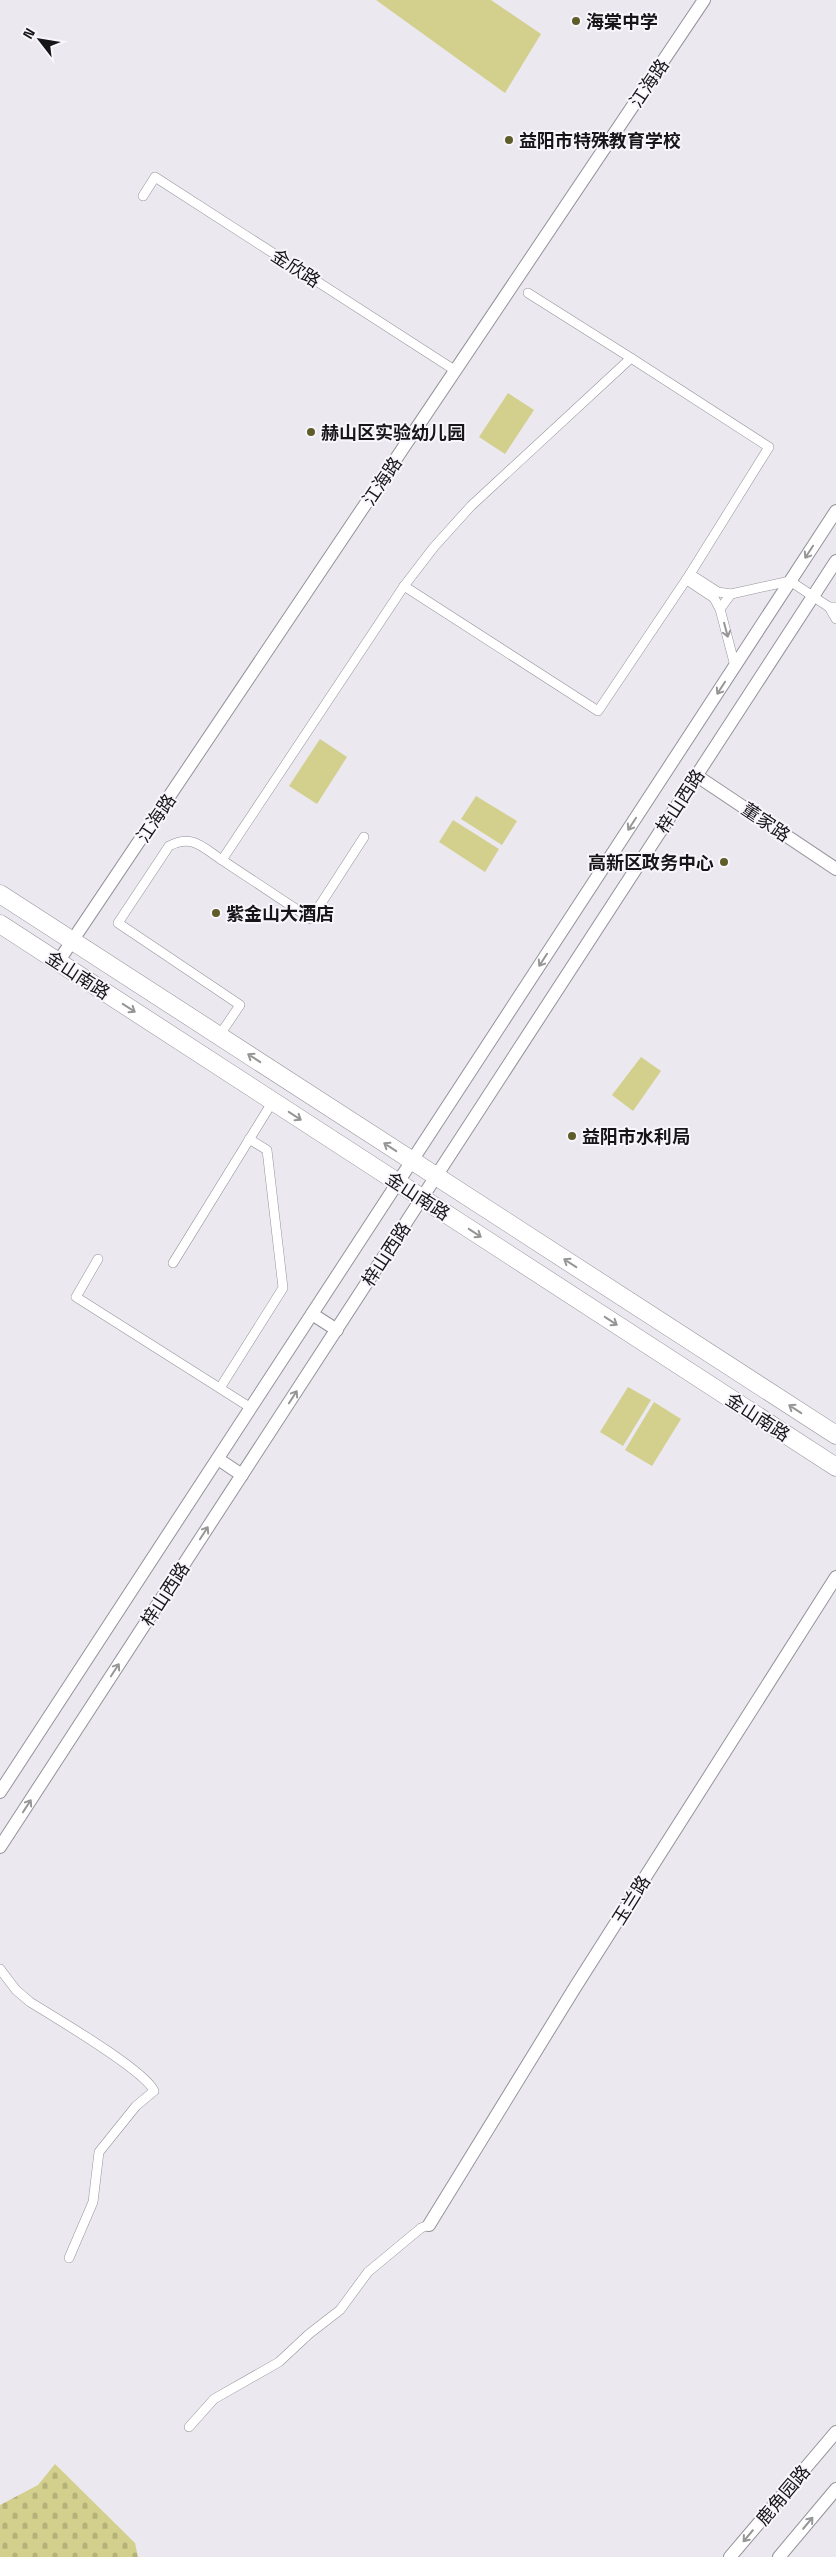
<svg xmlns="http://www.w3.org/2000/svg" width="836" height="2557" viewBox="0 0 836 2557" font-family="'Space Grotesk','Noto Sans SC',sans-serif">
<defs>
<pattern id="cemetery-stones" width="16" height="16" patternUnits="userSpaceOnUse" patternTransform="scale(1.25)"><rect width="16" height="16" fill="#d3d08d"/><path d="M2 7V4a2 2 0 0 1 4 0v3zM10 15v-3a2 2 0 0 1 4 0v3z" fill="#b4b279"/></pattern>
</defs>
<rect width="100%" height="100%" fill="#ebe8f0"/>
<polygon fill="url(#cemetery-stones)" points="55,2464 135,2543 138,2557 0,2557 0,2505 38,2485"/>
<g fill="#d3d08d">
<polygon points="376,0 491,0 541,34 505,93"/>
<polygon points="508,393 534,410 505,454 479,437"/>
<polygon points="320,739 347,757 317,804 289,786"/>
<polygon points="476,796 517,821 502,845 461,819"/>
<polygon points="453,820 499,849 485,872 439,842"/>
<polygon points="641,1057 661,1071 633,1111 612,1095"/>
<polygon points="628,1387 651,1400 623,1446 600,1432"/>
<polygon points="654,1402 681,1419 652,1466 625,1450"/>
</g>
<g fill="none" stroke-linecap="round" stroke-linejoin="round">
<defs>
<g id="street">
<polyline points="143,196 155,177 456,371"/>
<polyline points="528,293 631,358"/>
<polygon points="631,358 769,447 690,574 598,711 404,586 434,547 471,506"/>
<polyline points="690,574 718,592 731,594"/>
<polyline points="687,580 714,598 720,609"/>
<polyline points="836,607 829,607 836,619"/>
<polyline points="735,666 720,609 731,594 790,581 829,607"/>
<polyline points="222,860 311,919 364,837"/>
<path d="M219,1036L240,1005L118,923L169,846C193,834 202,847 222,860L404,586"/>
<polyline points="98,1259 76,1297 251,1408"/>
<polyline points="173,1263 273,1101"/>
<polyline points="220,1388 283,1288 267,1150 249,1139"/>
<path d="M0,1969L16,1990L30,2002C54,2017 145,2070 154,2091L136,2106L99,2152L93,2202L69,2258"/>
<polyline points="189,2427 214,2399 279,2362 309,2334 340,2310 368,2272 421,2228 429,2225"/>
</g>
<g id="secondary">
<polyline points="697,776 836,869"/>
<polyline points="58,962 704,0"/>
<polyline points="312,1314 337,1330"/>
<polyline points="218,1459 242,1475"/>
<polyline points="0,1792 836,511"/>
<polyline points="0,1847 836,561"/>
<polyline points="429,2225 574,1989 836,1577"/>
<polyline points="730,2557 836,2432"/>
<polyline points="779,2557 836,2489"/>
</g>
<g id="highway">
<polyline points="0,894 836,1435"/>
<polyline points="0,924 836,1467"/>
</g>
</defs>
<use href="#street" stroke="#959299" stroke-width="10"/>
<use href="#secondary" stroke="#959299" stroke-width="14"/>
<use href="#highway" stroke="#959299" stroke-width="19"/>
<use href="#street" stroke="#fff" stroke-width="9"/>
<use href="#secondary" stroke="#fff" stroke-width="12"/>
<use href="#highway" stroke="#fff" stroke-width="18"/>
</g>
<defs><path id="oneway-shaft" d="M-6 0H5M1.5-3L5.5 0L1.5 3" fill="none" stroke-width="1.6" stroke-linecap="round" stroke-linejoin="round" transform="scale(1.25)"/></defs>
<g stroke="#969697">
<use href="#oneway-shaft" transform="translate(809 552) rotate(123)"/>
<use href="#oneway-shaft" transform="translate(726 630) rotate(75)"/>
<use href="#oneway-shaft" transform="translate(721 688) rotate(123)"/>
<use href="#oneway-shaft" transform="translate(632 824) rotate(123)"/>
<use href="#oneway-shaft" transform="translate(543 960) rotate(123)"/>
<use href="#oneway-shaft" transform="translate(129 1008) rotate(33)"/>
<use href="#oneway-shaft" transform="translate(254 1058) rotate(-147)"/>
<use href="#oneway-shaft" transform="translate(295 1116) rotate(33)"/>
<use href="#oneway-shaft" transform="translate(390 1147) rotate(-147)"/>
<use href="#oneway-shaft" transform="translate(475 1233) rotate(33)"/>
<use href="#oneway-shaft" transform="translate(570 1263) rotate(-147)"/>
<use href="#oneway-shaft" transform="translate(611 1321) rotate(33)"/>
<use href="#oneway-shaft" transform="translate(293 1397) rotate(-57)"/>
<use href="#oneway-shaft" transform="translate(795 1409) rotate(-147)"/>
<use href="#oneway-shaft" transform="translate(204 1533) rotate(-57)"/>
<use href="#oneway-shaft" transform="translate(115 1670) rotate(-57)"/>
<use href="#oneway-shaft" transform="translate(27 1806) rotate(-57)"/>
<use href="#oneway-shaft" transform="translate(808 2523) rotate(-50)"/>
<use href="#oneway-shaft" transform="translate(748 2536) rotate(130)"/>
</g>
<g fill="#5e5c28" stroke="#f9f5fd" stroke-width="2">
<circle cx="576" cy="21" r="5"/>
<circle cx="509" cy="140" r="5"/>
<circle cx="311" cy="432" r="5"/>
<circle cx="724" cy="862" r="5"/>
<circle cx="216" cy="913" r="5"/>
<circle cx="572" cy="1136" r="5"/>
</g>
<g text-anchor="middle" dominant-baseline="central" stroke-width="4" stroke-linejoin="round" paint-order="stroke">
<g font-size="18" font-weight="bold" fill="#161517" stroke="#f9f5fd" text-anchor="start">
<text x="586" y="21">海棠中学</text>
<text x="519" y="140">益阳市特殊教育学校</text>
<text x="321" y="432">赫山区实验幼儿园</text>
<text x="714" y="862" text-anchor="end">高新区政务中心</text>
<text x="226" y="913">紫金山大酒店</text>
<text x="582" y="1136">益阳市水利局</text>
</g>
<g font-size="18" fill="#161517" stroke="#f9f5fd">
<text transform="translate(649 83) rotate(-56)">江海路</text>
<text transform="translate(296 268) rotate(33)">金欣路</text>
<text transform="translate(382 481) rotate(-56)">江海路</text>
<text transform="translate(680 801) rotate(-57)">梓山西路</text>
<text transform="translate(156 818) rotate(-56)">江海路</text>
<text transform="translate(766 822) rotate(34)">董家路</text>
<text transform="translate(78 975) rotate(33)">金山南路</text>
<text transform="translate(418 1196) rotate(33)">金山南路</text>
<text transform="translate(386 1254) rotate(-57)">梓山西路</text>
<text transform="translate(758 1417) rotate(33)">金山南路</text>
<text transform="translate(165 1594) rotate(-57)">梓山西路</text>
<text transform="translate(631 1900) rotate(-58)">玉兰路</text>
<text transform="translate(783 2495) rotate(-50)">鹿角园路</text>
</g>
</g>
<g transform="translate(40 40) rotate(301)" stroke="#f9f5fd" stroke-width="4" paint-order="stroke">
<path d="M0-4L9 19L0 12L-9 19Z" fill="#161517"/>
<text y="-8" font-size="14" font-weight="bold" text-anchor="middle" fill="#161517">N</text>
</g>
</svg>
